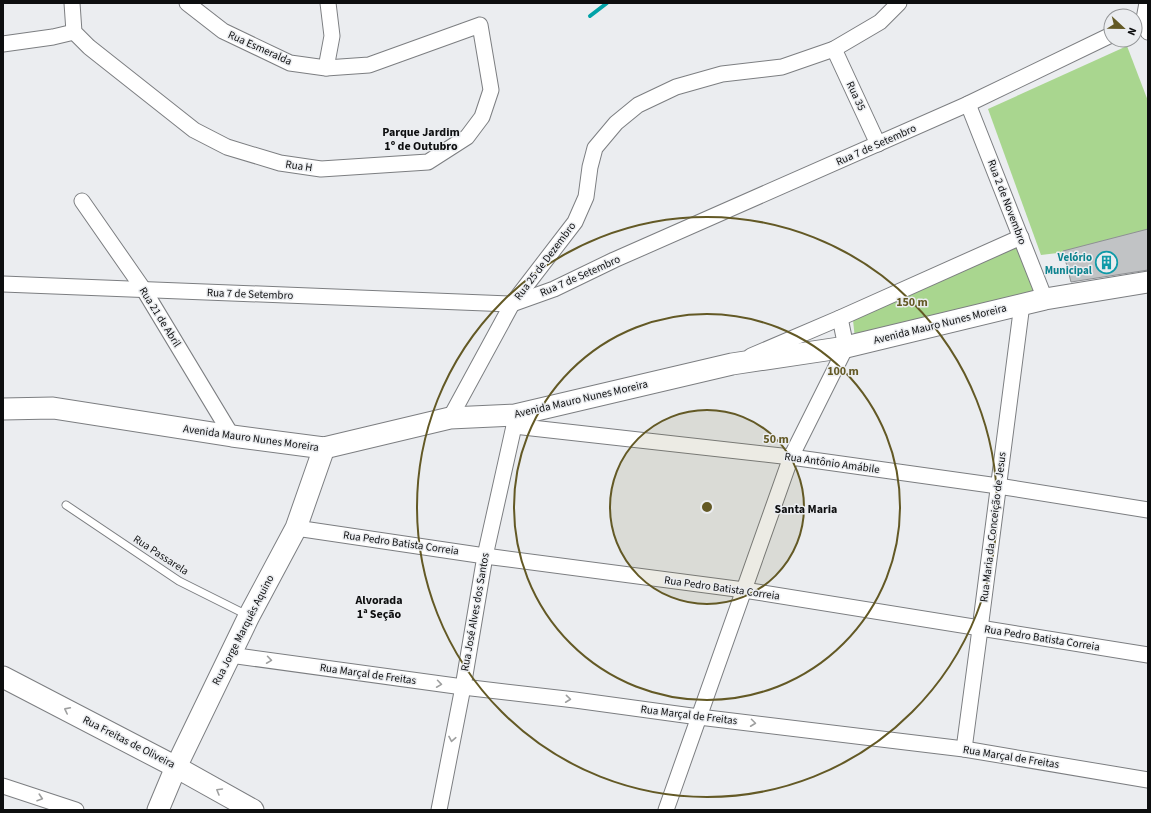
<svg xmlns="http://www.w3.org/2000/svg" width="1151" height="813" viewBox="0 0 1151 813" font-family="'Source Sans 3',sans-serif">
<rect width="100%" height="100%" fill="#ebedf0"/>
<g fill="#a9d68f">
<polygon points="1127,46 1148,101 1148,242 1041,255 988,109"/>
<polygon points="1019,244 1039,296 855,339 853,320"/>
</g>
<g fill="none" stroke-linecap="round" stroke-linejoin="round">
<polyline stroke="#01a2a7" stroke-width="4" points="590,16 607,3"/>
</g>
<polygon fill="#c1c3c5" stroke="#8e9093" points="1148,229 1148,270 1071,282 1063,251"/>
<g fill="none" stroke-linecap="round" stroke-linejoin="round">
<defs>
<polyline id="lane" points="66,505 179,581 247,615"/>
<g id="street">
<polyline points="72,3 74,32 89,47 194,130 227,147 280,163 321,169 428,162 467,137 482,117 491,90 480,25 369,65 326,68 290,63 223,31 187,3"/>
<polyline points="1147,3 1144,19 1148,32"/>
<polyline points="3,44 53,37 74,32"/>
<polyline points="834,49 878,144"/>
<polyline points="326,68 332,36 328,3"/>
<polyline points="968,104 1045,299"/>
<polyline points="82,201 144,290 232,436"/>
<polyline points="3,284 512,304 554,289 614,260 968,104 1111,35"/>
<polyline points="751,356 840,318 1021,237"/>
<polyline points="450,418 512,304 575,222 586,197 590,167 595,148 616,123 638,105 676,87 722,74 782,67 834,49 880,22 899,3"/>
<polyline points="514,426 791,457 998,486 1148,510"/>
<polyline points="296,528 485,556 744,590 1148,655"/>
<polyline points="230,655 463,687 575,700 699,717 964,749 1148,780"/>
<polyline points="964,749 980,629 1022,304"/>
<polyline points="3,786 76,810"/>
<polyline points="439,810 463,687 485,556 514,426 515,416"/>
<polyline points="666,810 791,457 846,347 840,318"/>
</g>
<g id="secondary">
<polyline points="3,409 53,408 232,436 324,448 450,418 515,415 732,364 846,347 1045,299 1148,282"/>
<polyline points="3,677 176,767 253,810"/>
<polyline points="158,810 176,767 249,616 296,528 324,448"/>
</g>
</defs>
<use href="#lane" stroke="#7c7e81" stroke-width="9"/>
<use href="#street" stroke="#7c7e81" stroke-width="17"/>
<use href="#secondary" stroke="#7c7e81" stroke-width="23"/>
<use href="#lane" stroke="#fff" stroke-width="7"/>
<use href="#street" stroke="#fff" stroke-width="15"/>
<use href="#secondary" stroke="#fff" stroke-width="21"/>
</g>
<defs><path id="oneway-chevron" d="M-2-3.5L2.5 0L-2 3.5" fill="none" stroke-width="1.6" stroke-linecap="round" stroke-linejoin="round"/></defs>
<g stroke="#9e9f9f">
<use href="#oneway-chevron" transform="translate(269 660) rotate(8)"/>
<use href="#oneway-chevron" transform="translate(439 684) rotate(8)"/>
<use href="#oneway-chevron" transform="translate(568 699) rotate(6)"/>
<use href="#oneway-chevron" transform="translate(67 710) rotate(-153)"/>
<use href="#oneway-chevron" transform="translate(753 723) rotate(7)"/>
<use href="#oneway-chevron" transform="translate(452 739) rotate(101)"/>
<use href="#oneway-chevron" transform="translate(219 791) rotate(-150)"/>
<use href="#oneway-chevron" transform="translate(40 798) rotate(18)"/>
</g>
<circle cx="707" cy="507" r="97" fill="#635925" fill-opacity=".12"/>
<g fill="none" stroke="#635925" stroke-width="2">
<circle cx="707" cy="507" r="97"/>
<circle cx="707" cy="507" r="193"/>
<circle cx="707" cy="507" r="290"/>
</g>
<defs>
<symbol id="building-ring" viewBox="-11 -11 22 22"><circle r="9.5" fill="#ebedf0" stroke="#0f9aa8" stroke-width="1.5"/><path d="M-4-6H4V6H1V3H-1V6H-4ZM-2.5-4.3h1.7v1.8h-1.7ZM.8-4.3h1.7v1.8H.8ZM-2.5-1h1.7V.8h-1.7ZM.8-1h1.7V.8H.8Z" fill="#0f9aa8"/></symbol>
</defs>
<g fill-rule="evenodd">
<use href="#building-ring" x="1094" y="250" width="25" height="25"/>
</g>
<g text-anchor="middle" dominant-baseline="central" stroke-width="3" stroke-linejoin="round" paint-order="stroke">
<g font-size="11" fill="#0d0e0f" stroke="#ebedf0">
<text transform="translate(260 48) rotate(24)">Rua Esmeralda</text>
<text transform="translate(856 96) rotate(65)">Rua 35</text>
<text transform="translate(876 145) rotate(-24)">Rua 7 de Setembro</text>
<text transform="translate(299 166) rotate(8)">Rua H</text>
<text transform="translate(1007 202) rotate(69)">Rua 2 de Novembro</text>
<text transform="translate(545 261) rotate(-53)">Rua 25 de Dezembro</text>
<text transform="translate(580 276) rotate(-24)">Rua 7 de Setembro</text>
<text transform="translate(250 294) rotate(2)">Rua 7 de Setembro</text>
<text transform="translate(160 317) rotate(58)">Rua 21 de Abril</text>
<text transform="translate(940 324) rotate(-14)">Avenida Mauro Nunes Moreira</text>
<text transform="translate(581 399) rotate(-13)">Avenida Mauro Nunes Moreira</text>
<text transform="translate(251 438) rotate(8)">Avenida Mauro Nunes Moreira</text>
<text transform="translate(832 463) rotate(8)">Rua Antônio Amábile</text>
<text transform="translate(993 527) rotate(-83)">Rua Maria da Conceição de Jesus</text>
<text transform="translate(401 543) rotate(8)">Rua Pedro Batista Correia</text>
<text transform="translate(161 555) rotate(33)">Rua Passarela</text>
<text transform="translate(722 588) rotate(8)">Rua Pedro Batista Correia</text>
<text transform="translate(475 612) rotate(-80)">Rua José Alves dos Santos</text>
<text transform="translate(243 630) rotate(-63)">Rua Jorge Marquês Aquino</text>
<text transform="translate(1042 638) rotate(9)">Rua Pedro Batista Correia</text>
<text transform="translate(368 674) rotate(8)">Rua Marçal de Freitas</text>
<text transform="translate(689 715) rotate(7)">Rua Marçal de Freitas</text>
<text transform="translate(129 742) rotate(27)">Rua Freitas de Oliveira</text>
<text transform="translate(1011 757) rotate(9)">Rua Marçal de Freitas</text>
</g>
<g font-size="11" font-weight="bold" fill="#0d838f" stroke="#ebedf0" text-anchor="end">
<text x="1092" y="257">Velório<tspan x="1092" dy="13">Municipal</tspan></text>
</g>
<g font-size="12" font-weight="bold" fill="#0d0e0f" stroke="#ebedf0">
<text x="421" y="132">Parque Jardim<tspan x="421" dy="14">1º de Outubro</tspan></text>
<text x="806" y="509">Santa Maria</text>
<text x="379" y="600">Alvorada<tspan x="379" dy="14">1ª Seção</tspan></text>
</g>
</g>
<circle cx="707" cy="507" r="6" fill="#635925" stroke="#ebedf0" stroke-width="2"/>
<g font-size="12" text-anchor="middle" font-weight="bold" fill="#635925" stroke="#ebedf0" stroke-width="3" stroke-linejoin="round" paint-order="stroke">
<text x="912" y="306">150 m</text>
<text x="843" y="375">100 m</text>
<text x="776" y="443">50 m</text>
</g>
<rect width="1151" height="813" fill="none" stroke="#0d0e0f" stroke-width="8"/>
<g transform="translate(1123 28) rotate(112)"><circle r="19" fill="#ebedf0" stroke="#929496"/>
<path d="M0-3L7 15L0 10L-7 15Z" fill="#635925"/>
<text y="-6" font-size="11" font-weight="bold" text-anchor="middle" fill="#0d0e0f">N</text>
</g>
</svg>
